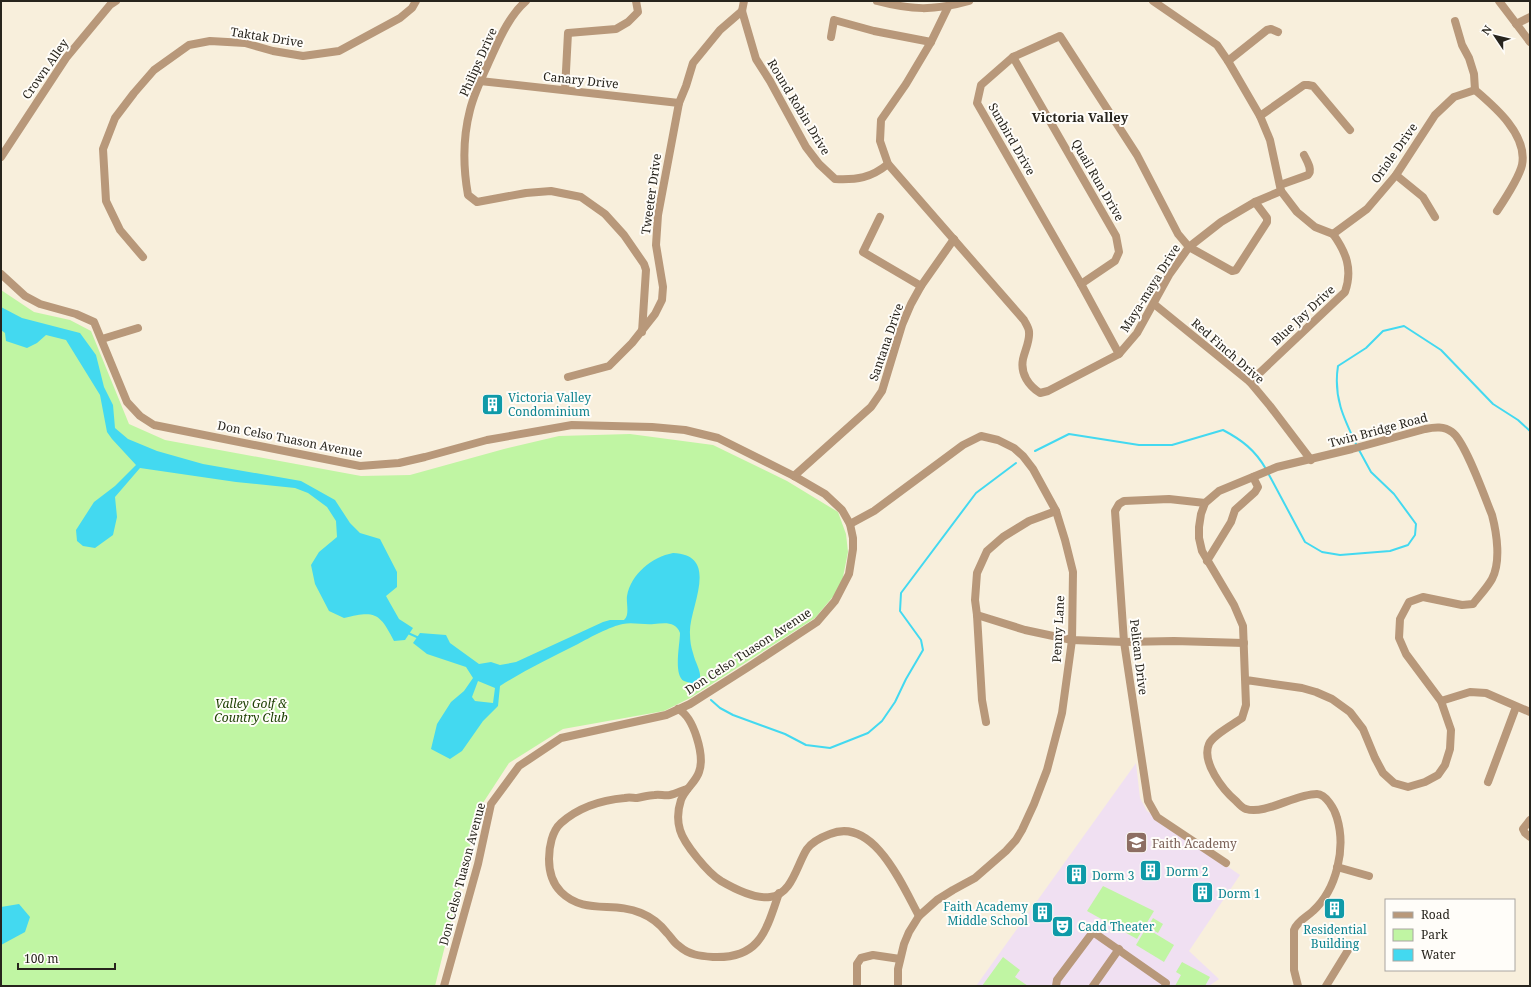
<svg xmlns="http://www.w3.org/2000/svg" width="1531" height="987" viewBox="0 0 1531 987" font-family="'Noto Serif',serif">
<rect width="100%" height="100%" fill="#f8efdc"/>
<polygon fill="#f0e0f2" points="1136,763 1140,798 1147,811 1240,875 1189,951 1219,979 1209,986 976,986"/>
<g fill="#c0f5a3">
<polygon points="1,290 34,312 70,320 91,331 129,424 165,440 361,476 410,475 504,449 559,436 630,434 713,445 787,481 838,512 846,534 848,552 841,587 815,618 690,698 664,711 563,729 509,763 479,809 435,986 1,986"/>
<polygon points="1103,886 1154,911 1137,939 1087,911"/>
<polygon points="1153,918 1163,924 1158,933 1148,927"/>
<polygon points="1146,928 1174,945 1164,962 1136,945"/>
<polygon points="1003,957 1020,970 1015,977 1028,986 982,986"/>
<polygon points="1182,962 1210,977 1205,986 1175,986 1181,975 1176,972"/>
</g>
<g fill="#43d9f0" fill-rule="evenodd">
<path d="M1,307L22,318L80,333L96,355L104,387L113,405L115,428L128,439L157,451L203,464L301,481L335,500L350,523L360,533L380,539L397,572V587L386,596L399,619L413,628L405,640L394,641C380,613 375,610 344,618L329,611L315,584L311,565L319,552L337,537L336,521L327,507L308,493L295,488L236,482L140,468L115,497L117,517L113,535L95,548L83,546L77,541L76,530L94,502L115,486L136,465L112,439L107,432L100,395L66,340L46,335L37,343L27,348L6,341L5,333L1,330Z"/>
<path d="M673,553C722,555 688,609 690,634C690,641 691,647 693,653C696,666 703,671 699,685C695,684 689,683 684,681C673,675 680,644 680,633C676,621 664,623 654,624C644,625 632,622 623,624C611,626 589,638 578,644C552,657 525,670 500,686L498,706L483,721L462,751L450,759L431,749L437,724L451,702L464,691L473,678L466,667L427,654L413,643L420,633L446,635L450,643L479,664L491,662L500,665L516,662L603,622L610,620H624C630,615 626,603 627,596C631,574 652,557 673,553ZM478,681L495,688L493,703L475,701L472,697Z"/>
<polygon points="19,904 30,917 25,932 1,945 1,907"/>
</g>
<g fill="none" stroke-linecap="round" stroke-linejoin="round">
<g stroke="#43d9f0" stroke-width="2">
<path d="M1357,446C1344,419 1333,397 1338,366L1366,348L1383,331L1404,326L1441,350L1493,404L1518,420L1530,431"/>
<path d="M1035,451L1069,434L1139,445H1172L1223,430C1242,440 1255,450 1266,469"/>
<polyline points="1268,473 1305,542 1322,552 1340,555 1390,551 1408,545 1415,535 1416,524 1394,494 1371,472 1359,450"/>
<polyline points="408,633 419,638"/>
<polyline points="711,700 720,708 733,715 785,734 806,745 830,748 868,733 882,721 895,702 906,679 923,650 921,640 900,611 901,593 976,493 1016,463"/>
</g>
<g stroke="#b8987a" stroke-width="8">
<path d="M526,1C511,14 501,35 493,53C485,71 475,90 470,110C463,137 463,167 468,195L477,202L526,193L551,191L581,197L605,214L624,235L644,264L646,270L642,332"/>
<path d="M744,1L742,11L756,59L770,81L806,147L819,164L835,179C857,180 871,178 888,164"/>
<path d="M877,1C911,10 934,11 969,1"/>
<polyline points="1153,1 1217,45 1228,61 1260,116 1270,140 1281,191"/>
<polyline points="1499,1 1530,42"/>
<path d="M948,7L931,42L906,84L881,120L880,141L888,164L1024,320C1026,324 1029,328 1029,332C1030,341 1025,350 1023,359C1020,374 1029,386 1040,393L1048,391L1119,354L1137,333L1169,275L1189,247L1221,222L1255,202L1281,191"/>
<polyline points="1455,21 1462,45 1469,58 1474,74 1475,90"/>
<polyline points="1516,24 1530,17"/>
<polyline points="831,37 834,20 874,31 931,42"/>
<polyline points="1013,57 1116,236 1119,252 1115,261 1081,284"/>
<polyline points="1228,61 1267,30 1271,29 1278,32"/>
<polyline points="480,81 679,103"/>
<polyline points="565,90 568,33 616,29 628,22 638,12 636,1"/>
<path d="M1475,90C1495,107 1528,135 1522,165C1519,178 1505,199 1497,211"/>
<polyline points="1260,116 1304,85 1308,85 1313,86 1350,130"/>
<polyline points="1,157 66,58 110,5 116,1"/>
<polyline points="1396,175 1423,197 1435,217"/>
<path d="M1280,185L1308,175C1313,170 1307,161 1304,155"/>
<polyline points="1281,191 1297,212 1315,227 1333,234"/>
<polyline points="880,217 863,252 921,286"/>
<polyline points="1333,234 1367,209 1396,175 1435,115 1454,97 1475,90"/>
<polyline points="143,257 120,230 106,201 103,149 115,118 134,93 154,70 189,45 210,41 245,43 273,51 303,56 339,51 400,18 412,8 416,1"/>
<polyline points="1,274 25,296 40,304 76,314 94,322 127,402 140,416 154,425 360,466 399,463 425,457 487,440 572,425 652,427 685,430 718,438 794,476 825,494 842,510 850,524 853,538 853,549 849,574 835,601 817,622 750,666 690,704 666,715 561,738 519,766 491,804 478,864 444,986"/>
<polyline points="1154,304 1250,382 1270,406 1311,460"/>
<polyline points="102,339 138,328"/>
<polyline points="1119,354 1081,284 977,103 981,85 1013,57 1060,36 1137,155 1178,234 1189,247 1232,271 1236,270 1267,222 1267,218 1255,202"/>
<polyline points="568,377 609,366 632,343 655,314 662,300 663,287 656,245 658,215 679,103 686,86 693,63 720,30 742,11"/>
<path d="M1250,382L1345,292C1353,269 1346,252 1333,234"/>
<polyline points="794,476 871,407 882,391 902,325 911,304 921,286 954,239"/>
<polyline points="1205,503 1169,499 1124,501 1119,504 1115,511 1124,642 1148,801 1157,817 1226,863"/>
<polyline points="850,524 874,511 963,445 981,436 998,440 1014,448 1023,456 1033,469 1056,511 1065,540 1073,572 1072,640 1062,713 1047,770 1034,804 1022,830 1016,840 1006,851 975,878 953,890 937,900 919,916 909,932 904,944 898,969 898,986"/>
<polyline points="1207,561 1231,522 1235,510 1255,492 1258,487 1253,477"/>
<polyline points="977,615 1025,630 1072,640 1124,642 1174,641 1244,643"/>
<path d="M1246,680L1302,688L1316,692L1332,699L1350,712L1363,729L1375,758L1383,773L1394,783L1408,787L1425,782L1438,775L1445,765L1450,749L1451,730L1441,701L1406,654L1399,638L1400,619L1409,602L1423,597L1462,605L1473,604C1479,596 1487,588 1492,579C1501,562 1497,534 1492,515C1485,498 1465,441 1452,432C1444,426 1435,427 1425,429L1352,449L1277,467L1219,491L1205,503L1201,514L1199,527V538L1202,551L1234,605L1243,626L1246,705L1242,718C1234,724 1213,735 1209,744C1201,762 1223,790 1236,801C1239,804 1242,808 1246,809C1265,815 1295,794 1317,794C1326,794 1335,810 1337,818C1346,848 1337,889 1313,911C1307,917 1297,921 1294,930V970L1298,986"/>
<polyline points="1441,701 1470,692 1486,693 1530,712"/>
<path d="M678,709C694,717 705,756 699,772C696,782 685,789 681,800C678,809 677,820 680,830C684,844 708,873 721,881C733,888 755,899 770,897C792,895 797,864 807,849C812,842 822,837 830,834C874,816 903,887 919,916"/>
<polyline points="986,722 982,700 977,615 975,600 977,573 987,551 1003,537 1029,521 1056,511"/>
<polyline points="1488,782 1516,707"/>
<path d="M687,789C681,791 675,794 670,795C665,796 659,794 655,795C649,795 643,797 637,798C633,798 629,797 625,798C602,800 579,807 561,823C552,831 549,847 549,859C549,871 552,883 561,892C584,915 614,901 641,913C651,917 660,924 667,933C671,937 674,943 679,946C689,955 700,956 713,957C760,959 766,931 779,893"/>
<polyline points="1530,820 1523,829 1525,833 1530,837"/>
<polyline points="1337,867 1369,876"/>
<polyline points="857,986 857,964 861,958 873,955 900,959"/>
<polyline points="1056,986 1057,980 1093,932 1166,983 1165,986"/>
<polyline points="1093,986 1119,949"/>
<polyline points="1326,986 1350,947"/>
</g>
</g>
<defs>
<symbol id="building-square" viewBox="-11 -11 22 22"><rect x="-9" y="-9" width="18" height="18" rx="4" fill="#0f9aa8" stroke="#fffdf9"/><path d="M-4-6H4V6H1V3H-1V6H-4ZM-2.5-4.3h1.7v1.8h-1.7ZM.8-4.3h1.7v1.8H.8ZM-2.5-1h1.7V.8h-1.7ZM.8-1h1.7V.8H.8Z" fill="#fff"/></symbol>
<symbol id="school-square" viewBox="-11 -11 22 22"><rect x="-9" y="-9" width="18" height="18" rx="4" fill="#8d6e63" stroke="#fffdf9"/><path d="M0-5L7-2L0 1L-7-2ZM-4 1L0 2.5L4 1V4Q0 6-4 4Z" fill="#fff"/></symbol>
<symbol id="theatre-square" viewBox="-11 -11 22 22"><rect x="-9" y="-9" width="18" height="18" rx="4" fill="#0f9aa8" stroke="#fffdf9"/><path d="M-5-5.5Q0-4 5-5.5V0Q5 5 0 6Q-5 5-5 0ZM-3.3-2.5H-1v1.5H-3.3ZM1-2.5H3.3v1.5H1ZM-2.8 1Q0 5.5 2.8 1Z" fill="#fff"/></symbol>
</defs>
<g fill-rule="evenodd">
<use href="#building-square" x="480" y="392" width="25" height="25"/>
<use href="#school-square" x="1124" y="830" width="25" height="25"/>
<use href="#building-square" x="1138" y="858" width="25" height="25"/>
<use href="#building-square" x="1064" y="862" width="25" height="25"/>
<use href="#building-square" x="1190" y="880" width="25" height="25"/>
<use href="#building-square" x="1322" y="896" width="25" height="25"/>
<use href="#building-square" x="1030" y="900" width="25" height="25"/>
<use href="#theatre-square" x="1050" y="914" width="25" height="25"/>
</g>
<g text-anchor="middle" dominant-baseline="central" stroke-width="4" stroke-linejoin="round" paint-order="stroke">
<g font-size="12" fill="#27241d" stroke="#fffdf9">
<text transform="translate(267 37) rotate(9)">Taktak Drive</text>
<text transform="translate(478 62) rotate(-66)">Philips Drive</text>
<text transform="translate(45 69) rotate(-55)">Crown Alley</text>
<text transform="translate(581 80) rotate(6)">Canary Drive</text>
<text transform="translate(799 107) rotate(59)">Round Robin Drive</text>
<text transform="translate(1012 139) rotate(60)">Sunbird Drive</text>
<text transform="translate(1394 153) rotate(-55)">Oriole Drive</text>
<text transform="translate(1098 180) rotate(60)">Quail Run Drive</text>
<text transform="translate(651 194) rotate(-82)">Tweeter Drive</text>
<text transform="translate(1150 288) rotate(-58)">Maya-maya Drive</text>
<text transform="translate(1303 315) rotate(-43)">Blue Jay Drive</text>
<text transform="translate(886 342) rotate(-71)">Santana Drive</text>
<text transform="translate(1228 351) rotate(41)">Red Finch Drive</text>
<text transform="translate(1378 430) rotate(-15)">Twin Bridge Road</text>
<text transform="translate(290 439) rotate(11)">Don Celso Tuason Avenue</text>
<text transform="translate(1058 629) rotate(-87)">Penny Lane</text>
<text transform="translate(748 651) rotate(-33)">Don Celso Tuason Avenue</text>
<text transform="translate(1139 657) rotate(83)">Pelican Drive</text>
<text transform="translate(462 874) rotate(-75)">Don Celso Tuason Avenue</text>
</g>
<g font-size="12" fill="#0d838f" stroke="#fffdf9" text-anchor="start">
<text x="508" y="397">Victoria Valley<tspan x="508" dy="14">Condominium</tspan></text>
<text x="1166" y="871">Dorm 2</text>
<text x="1092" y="875">Dorm 3</text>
<text x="1218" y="893">Dorm 1</text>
<text x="1028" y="906" text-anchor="end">Faith Academy<tspan x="1028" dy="14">Middle School</tspan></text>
<text x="1078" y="926">Cadd Theater</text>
<text x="1335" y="929" text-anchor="middle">Residential<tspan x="1335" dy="14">Building</tspan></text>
</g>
<g font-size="12" font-style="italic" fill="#1e4003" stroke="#fffdf9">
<text x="251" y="703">Valley Golf &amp;<tspan x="251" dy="14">Country Club</tspan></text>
</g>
<g font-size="12" fill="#785e54" stroke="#fffdf9" text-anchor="start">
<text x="1152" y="843">Faith Academy</text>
</g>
<g font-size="13" font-weight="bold" fill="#27241d" stroke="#fffdf9">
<text x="1080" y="117">Victoria Valley</text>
</g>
</g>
<rect width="1531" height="987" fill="none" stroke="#27241d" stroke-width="4"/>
<rect x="1385" y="899" width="130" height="72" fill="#fffdf9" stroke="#a9a6a1"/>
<rect x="1393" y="912" width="20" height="6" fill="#b8987a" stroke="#a9a6a1"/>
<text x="1421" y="919" font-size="12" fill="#27241d">Road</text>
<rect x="1393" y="929" width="20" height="12" fill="#c0f5a3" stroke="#a9a6a1"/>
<text x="1421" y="939" font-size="12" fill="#27241d">Park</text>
<rect x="1393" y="949" width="20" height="12" fill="#43d9f0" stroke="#a9a6a1"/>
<text x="1421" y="959" font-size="12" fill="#27241d">Water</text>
<g transform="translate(1495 36) rotate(305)" stroke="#fffdf9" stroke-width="3" paint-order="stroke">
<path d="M0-3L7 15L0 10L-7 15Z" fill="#27241d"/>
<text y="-6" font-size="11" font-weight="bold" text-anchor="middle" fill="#27241d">N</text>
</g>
<path d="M18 963v6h97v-6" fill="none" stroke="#27241d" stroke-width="2"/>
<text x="24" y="963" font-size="12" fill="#27241d" stroke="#fffdf9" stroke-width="3" paint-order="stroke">100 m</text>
</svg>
